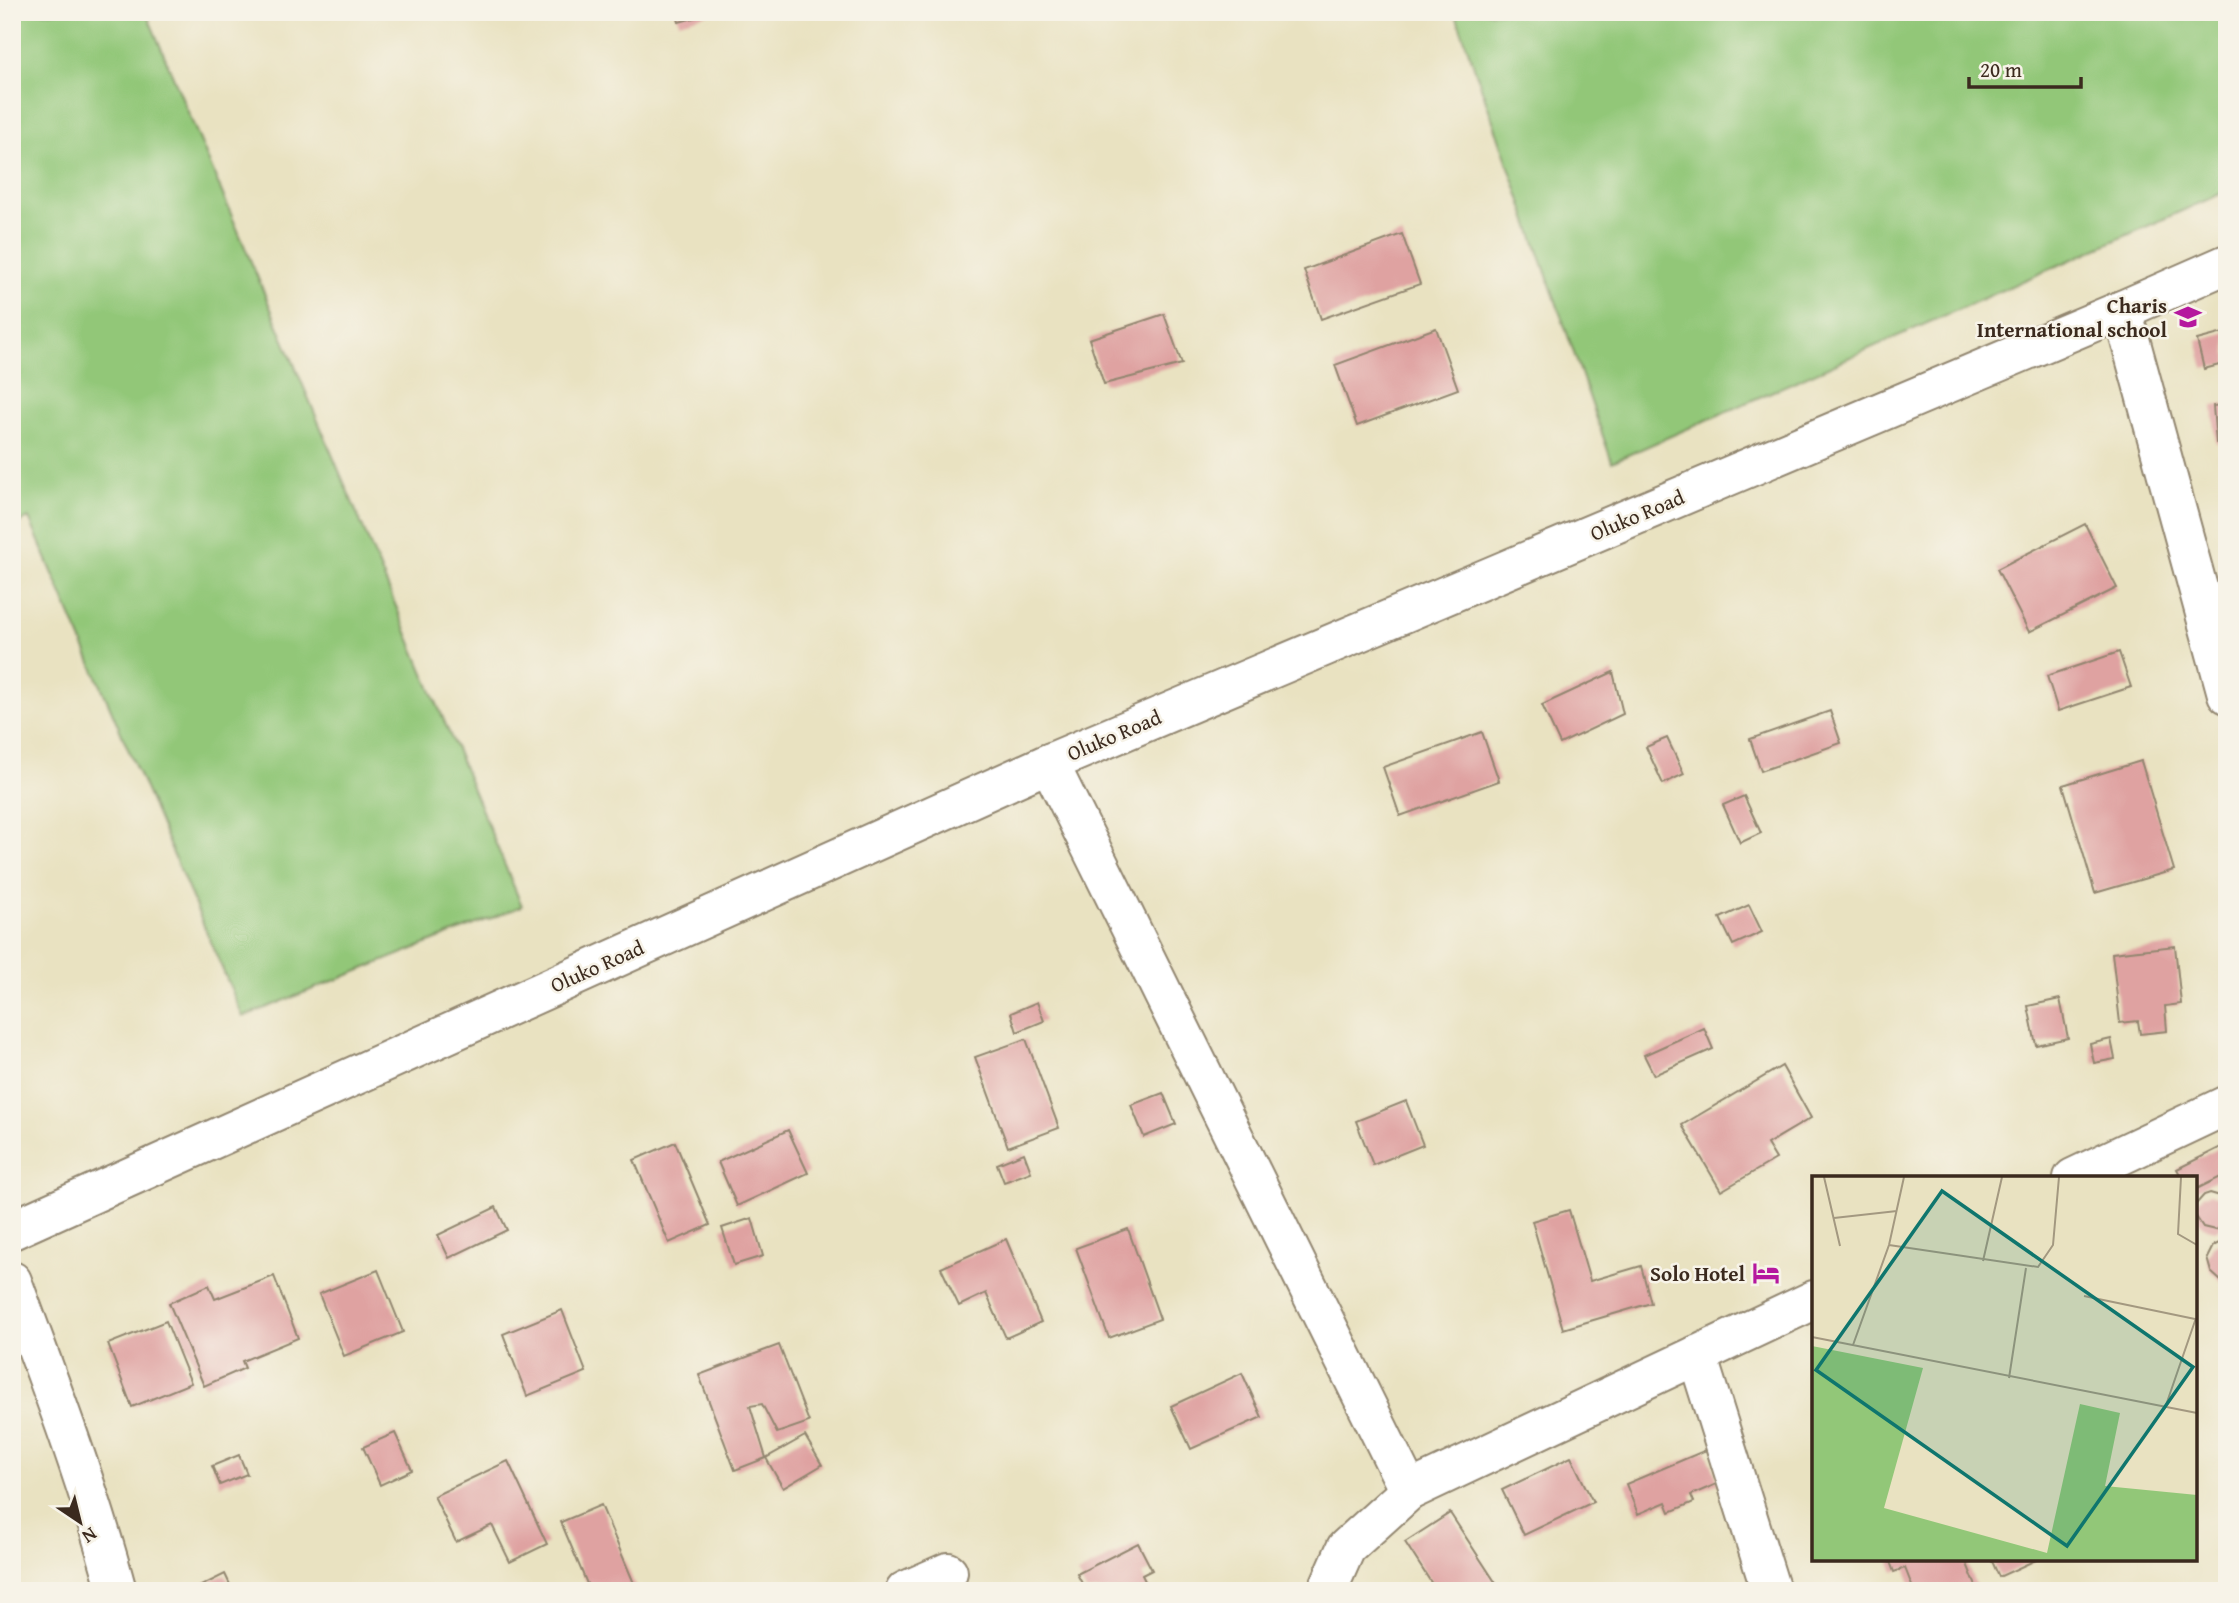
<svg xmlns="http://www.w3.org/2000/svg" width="2239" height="1603" viewBox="0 0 2239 1603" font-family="'Gentium Book Plus',serif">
<rect width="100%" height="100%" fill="#f7f3e8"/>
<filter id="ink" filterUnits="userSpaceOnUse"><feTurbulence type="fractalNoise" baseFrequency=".0143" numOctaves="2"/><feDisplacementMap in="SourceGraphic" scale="14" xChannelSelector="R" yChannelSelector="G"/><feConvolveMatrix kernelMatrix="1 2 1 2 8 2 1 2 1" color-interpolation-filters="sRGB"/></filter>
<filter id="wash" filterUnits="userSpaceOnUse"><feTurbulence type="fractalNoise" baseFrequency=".00686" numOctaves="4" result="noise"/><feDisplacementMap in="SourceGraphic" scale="28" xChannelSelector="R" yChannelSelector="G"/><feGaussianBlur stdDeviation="1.57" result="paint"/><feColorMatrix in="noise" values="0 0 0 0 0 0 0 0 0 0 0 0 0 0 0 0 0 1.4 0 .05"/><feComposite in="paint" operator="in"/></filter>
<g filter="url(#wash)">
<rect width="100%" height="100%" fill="#e9e2c1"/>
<g fill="#92c778" stroke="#66784b" stroke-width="2">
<polygon points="12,12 146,12 522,906 243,1017 29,518 12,526"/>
<polygon points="1455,12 2227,12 2227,191 1612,462"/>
</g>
<g id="blocks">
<g fill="#dfa2a1">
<polygon points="676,12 712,12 712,13 679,22"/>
<polygon points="1402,234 1420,284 1321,319 1304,270"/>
<polygon points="1164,314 1182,364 1104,384 1089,339"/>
<polygon points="1436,328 1458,389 1357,426 1335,365"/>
<polygon points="2227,332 2227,363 2204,369 2197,340"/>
<polygon points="2227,404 2227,442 2216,443 2213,406"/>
<polygon points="2085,524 2117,588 2029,632 1997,569"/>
<polygon points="2119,652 2131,687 2058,711 2047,676"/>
<polygon points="1613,672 1623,714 1560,744 1542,705"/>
<polygon points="1830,711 1841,743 1761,771 1750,739"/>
<polygon points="1482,732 1499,781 1400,816 1383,767"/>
<polygon points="1667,738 1684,774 1663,784 1646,747"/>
<polygon points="2141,761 2174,870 2095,893 2063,785"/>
<polygon points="1744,796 1761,833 1740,843 1723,805"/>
<polygon points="1749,905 1762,932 1733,945 1720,918"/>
<polygon points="2175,946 2181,1004 2165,1006 2167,1031 2140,1034 2138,1021 2120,1023 2112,953"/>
<polygon points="2060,999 2068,1038 2036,1045 2028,1006"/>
<polygon points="1037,1002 1044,1021 1017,1032 1011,1013"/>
<polygon points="1704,1028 1713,1049 1654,1075 1644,1055"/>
<polygon points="1026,1039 1059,1128 1008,1147 975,1057"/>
<polygon points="2111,1039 2115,1059 2094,1063 2090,1044"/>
<polygon points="1782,1066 1811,1118 1767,1144 1776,1159 1721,1191 1682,1125"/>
<polygon points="1163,1093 1176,1124 1144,1137 1131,1105"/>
<polygon points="1406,1101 1423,1145 1373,1165 1356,1121"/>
<polygon points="788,1130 808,1173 737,1206 718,1162"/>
<polygon points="675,1142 710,1225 669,1243 634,1160"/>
<polygon points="2225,1145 2227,1149 2227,1174 2195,1190 2195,1178 2182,1178 2177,1169"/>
<polygon points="1024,1153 1031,1172 1004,1182 997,1164"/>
<polygon points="2210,1193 2227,1198 2227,1224 2215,1230 2203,1227 2195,1215 2196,1204 2204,1195"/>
<polygon points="496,1207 507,1230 449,1258 438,1235"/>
<polygon points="1569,1210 1590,1281 1641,1266 1651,1303 1563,1329 1532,1221"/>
<polygon points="752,1218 763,1256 734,1265 722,1228"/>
<polygon points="1128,1229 1160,1319 1109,1338 1076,1248"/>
<polygon points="1006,1239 1041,1322 1006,1338 986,1293 959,1306 941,1268"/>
<polygon points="2227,1239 2227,1282 2221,1281 2211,1272 2207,1258 2213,1246"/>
<polygon points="378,1270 403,1332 344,1356 319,1294"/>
<polygon points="274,1276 298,1338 242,1361 245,1368 204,1386 169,1303 209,1285 215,1299"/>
<polygon points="562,1310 586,1372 527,1396 503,1334"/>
<polygon points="166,1321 191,1383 132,1407 108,1344"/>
<polygon points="779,1345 809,1422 777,1433 762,1404 750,1406 766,1458 735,1470 699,1375"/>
<polygon points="1242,1373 1262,1417 1191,1449 1171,1406"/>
<polygon points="395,1433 412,1470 380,1485 363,1447"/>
<polygon points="805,1436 822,1465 783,1488 766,1458"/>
<polygon points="1706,1450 1719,1483 1691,1495 1694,1502 1670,1512 1666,1502 1638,1514 1626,1484"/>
<polygon points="239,1455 247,1474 220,1485 212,1466"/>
<polygon points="1571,1457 1593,1502 1524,1535 1502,1490"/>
<polygon points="508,1461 547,1544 510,1562 492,1525 456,1542 434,1496"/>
<polygon points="601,1505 636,1588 629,1591 590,1591 561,1522"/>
<polygon points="1450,1513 1501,1591 1422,1591 1432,1584 1405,1542"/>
<polygon points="1138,1543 1152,1570 1142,1575 1150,1591 1086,1591 1077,1574"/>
<polygon points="1889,1559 1965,1559 1978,1591 1914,1591 1905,1568 1894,1572"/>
<polygon points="1991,1559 2038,1559 1999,1577"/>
<polygon points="225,1574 233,1591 191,1591"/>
</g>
</g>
</g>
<g filter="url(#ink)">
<use href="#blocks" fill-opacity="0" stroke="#928670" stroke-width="2"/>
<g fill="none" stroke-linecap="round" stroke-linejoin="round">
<defs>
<g id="minor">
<polyline points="2122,310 2227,694"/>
<polyline points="1049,763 1409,1491"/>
<polyline points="2073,1178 2227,1105"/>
<path d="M12,1281C50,1383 89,1486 117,1591"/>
<polyline points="1697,1355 1771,1591"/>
<polyline points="905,1591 948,1572"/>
<polyline points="1327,1591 1346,1548 1409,1491 1814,1300"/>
</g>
<polyline id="major" points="12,1230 1049,763 2122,310 2227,264"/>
</defs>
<use href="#minor" stroke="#928670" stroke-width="42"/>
<use href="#major" stroke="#928670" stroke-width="42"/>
<use href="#minor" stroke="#fff" stroke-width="38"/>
<use href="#major" stroke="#fff" stroke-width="38"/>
</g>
</g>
<defs>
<symbol id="school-bare" viewBox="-9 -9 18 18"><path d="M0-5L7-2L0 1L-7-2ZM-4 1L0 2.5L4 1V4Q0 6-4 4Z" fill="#b5179e" stroke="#f7f3e8" stroke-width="2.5" paint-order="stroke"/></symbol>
<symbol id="hotel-bare" viewBox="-9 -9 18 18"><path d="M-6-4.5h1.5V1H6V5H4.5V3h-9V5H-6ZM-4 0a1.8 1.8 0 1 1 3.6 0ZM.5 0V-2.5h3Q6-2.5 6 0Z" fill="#b5179e" stroke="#f7f3e8" stroke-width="2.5" paint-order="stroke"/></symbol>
</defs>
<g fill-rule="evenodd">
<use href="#school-bare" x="2169" y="298" width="38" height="38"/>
<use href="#hotel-bare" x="1747" y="1254" width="38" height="38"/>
</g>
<g text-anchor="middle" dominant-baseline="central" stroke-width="5" stroke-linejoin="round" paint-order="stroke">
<g font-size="21" font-weight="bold" fill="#3b2a1e" stroke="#f7f3e8" text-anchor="end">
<text x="2167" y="305">Charis<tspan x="2167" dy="24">International school</tspan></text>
<text x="1745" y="1273">Solo Hotel</text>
</g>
<g font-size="21" fill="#3b2a1e" stroke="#f7f3e8">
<text transform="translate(1637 515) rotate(-23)">Oluko Road</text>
<text transform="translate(1114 735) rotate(-23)">Oluko Road</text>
<text transform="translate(597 966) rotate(-24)">Oluko Road</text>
</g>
</g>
<g transform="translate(1812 1176)">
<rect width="385" height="385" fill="#e9e2c1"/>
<path d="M0,170L111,192L72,332L235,377L268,228L308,237L293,310L385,319V384H0Z" fill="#92c778"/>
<path fill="none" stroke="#a39880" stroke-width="2" d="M12,1L28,70M369,1L366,58L385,69M22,42L85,35M77,69L226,91L241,69L247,1M171,85L190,1M272,120L383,143M0,161L385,237M41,169L77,69L92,1M197,202L214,92M353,232L384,142"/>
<path fill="#0f766e" fill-opacity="0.15" stroke="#0f766e" stroke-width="3.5" d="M130,15L381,191L255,370L4,194Z"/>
<rect width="385" height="385" fill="none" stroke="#3b2a1e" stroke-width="3.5"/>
</g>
<rect width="2239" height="1603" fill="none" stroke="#f7f3e8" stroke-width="42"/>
<g transform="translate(80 1522) rotate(145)" stroke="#f7f3e8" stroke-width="5" paint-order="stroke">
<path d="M0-5L12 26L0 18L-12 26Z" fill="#3b2a1e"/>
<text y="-10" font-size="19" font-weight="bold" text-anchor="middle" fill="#3b2a1e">N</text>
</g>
<path d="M1969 77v10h112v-10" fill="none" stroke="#3b2a1e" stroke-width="3.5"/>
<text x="1980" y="77" font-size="21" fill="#3b2a1e" stroke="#f7f3e8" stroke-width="5" paint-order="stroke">20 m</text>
</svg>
